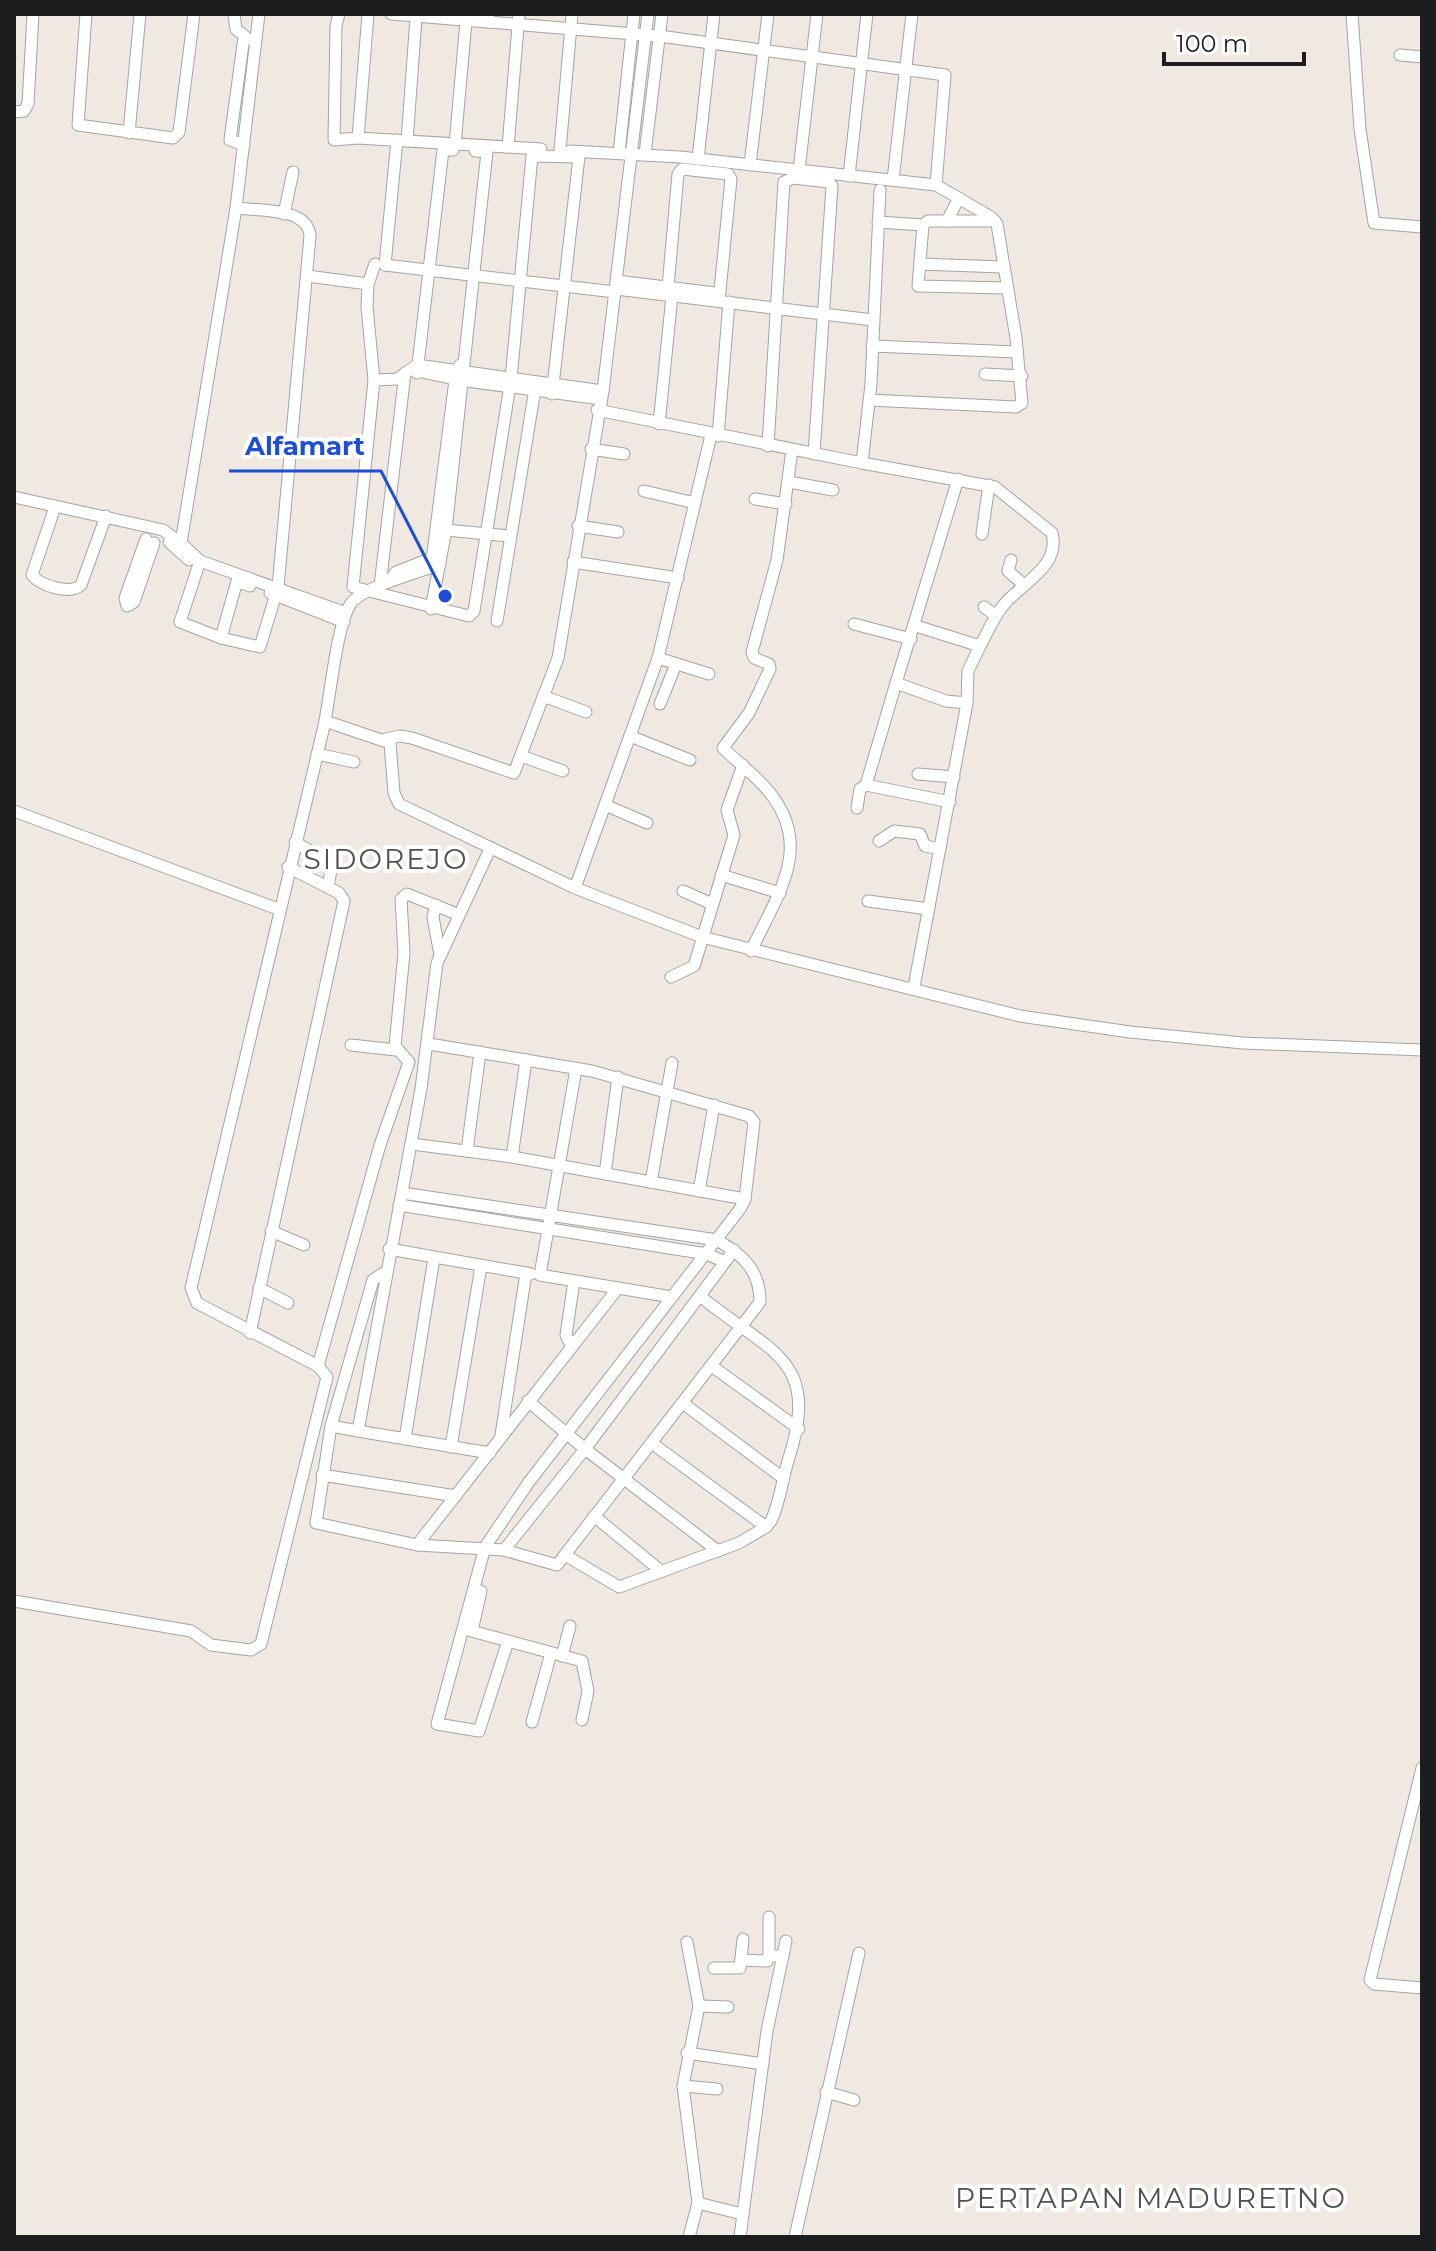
<svg xmlns="http://www.w3.org/2000/svg" width="1436" height="2251" viewBox="0 0 1436 2251" font-family="Montserrat,sans-serif">
<rect width="100%" height="100%" fill="#efe9e2"/>
<g fill="none" stroke-linecap="round" stroke-linejoin="round">
<defs>
<g id="street">
<polyline points="86,14 78,125 173,138 179,132 194,14"/>
<polyline points="234,14 236,29 248,39"/>
<polyline points="339,14 336,26 334,140 358,138"/>
<polyline points="368,14 358,138 541,149"/>
<polyline points="391,14 488,22"/>
<polyline points="489,14 488,22 659,36 945,75 936,185"/>
<polyline points="1352,14 1360,129 1374,223 1422,227"/>
<polyline points="1400,55 1422,57"/>
<polyline points="14,112 24,111 28,104 33,14"/>
<polyline points="129,133 140,14"/>
<polyline points="397,140 385,265 615,292"/>
<polyline points="407,141 416,18"/>
<polyline points="244,145 230,140 244,37"/>
<polyline points="455,145 466,21"/>
<polyline points="508,147 519,14"/>
<polyline points="560,150 572,14"/>
<polyline points="570,151 680,157 936,185 991,217 997,224 1016,338 1022,403 1016,407 869,400"/>
<polyline points="619,153 634,14"/>
<polyline points="645,154 662,14"/>
<polyline points="698,159 714,14"/>
<polyline points="750,165 768,14"/>
<polyline points="799,170 817,14"/>
<polyline points="849,176 867,14"/>
<polyline points="893,180 912,14"/>
<polyline points="284,214 293,172"/>
<polyline points="947,221 959,198"/>
<polyline points="878,222 923,225 928,221 995,221"/>
<polyline points="923,225 918,286 1006,288"/>
<polyline points="375,264 368,284 367,307 374,380 353,587 469,616 474,611 511,379 532,156 579,157 552,394"/>
<polyline points="920,264 1002,267"/>
<polyline points="307,276 368,284"/>
<polyline points="617,281 715,293"/>
<polyline points="616,289 873,320"/>
<polyline points="872,346 1017,352"/>
<polyline points="413,370 459,380 601,399"/>
<polyline points="417,373 443,150 453,150"/>
<polyline points="985,374 1022,376"/>
<polyline points="374,380 397,379 417,365 603,391"/>
<polyline points="597,410 862,463 871,384 880,190"/>
<polyline points="659,424 672,296 668,287 678,174 682,169 728,174 731,179 719,301"/>
<polyline points="718,436 729,302"/>
<polyline points="768,446 784,182 793,178 829,182 832,186 814,454"/>
<polyline points="591,449 624,454"/>
<path d="M862,463L995,487L1052,533C1061,568 1019,584 1002,607C993,619 987,633 980,646"/>
<polyline points="789,482 833,490"/>
<polyline points="644,491 695,503"/>
<polyline points="14,497 163,530 181,543 236,208 259,14"/>
<polyline points="755,499 786,504"/>
<path d="M53,513L32,575C41,586 70,595 81,585L106,516"/>
<polyline points="578,526 618,532"/>
<polyline points="446,530 509,536"/>
<polyline points="982,534 989,485"/>
<polyline points="146,539 125,598 127,606 134,602 154,543"/>
<polyline points="169,542 189,560"/>
<polyline points="181,543 200,561 346,613"/>
<polyline points="1011,560 1008,571 1024,585"/>
<path d="M200,561L180,622L221,638L260,647L278,587L310,236C308,207 259,211 236,208"/>
<polyline points="573,562 678,578"/>
<polyline points="431,568 455,380 460,365"/>
<polyline points="389,581 396,572 437,556"/>
<polyline points="380,586 405,373"/>
<polyline points="270,593 344,622"/>
<polyline points="984,607 996,616"/>
<polyline points="431,609 446,530 487,152 475,151"/>
<polyline points="497,621 536,383"/>
<polyline points="854,624 911,639"/>
<polyline points="916,626 980,646 968,671 967,703"/>
<polyline points="221,638 237,581 250,586"/>
<polyline points="658,658 709,674"/>
<polyline points="543,696 586,712"/>
<polyline points="660,704 676,664"/>
<polyline points="325,721 390,743 394,793 399,804 575,888 702,937 1020,1016 1130,1032 1243,1043 1422,1050"/>
<polyline points="630,736 690,760"/>
<polyline points="386,739 400,736 412,738 514,773 558,658 603,391 648,14"/>
<polyline points="317,754 354,762"/>
<polyline points="521,756 563,771"/>
<polyline points="918,774 954,777"/>
<polyline points="866,785 950,802"/>
<polyline points="605,805 647,823"/>
<polyline points="857,808 860,789 866,785 896,683"/>
<polyline points="14,811 278,909"/>
<polyline points="879,841 894,831 920,834 925,846 940,849"/>
<polyline points="295,842 332,864 328,887"/>
<polyline points="721,875 780,893"/>
<polyline points="575,888 658,658 711,435"/>
<polyline points="683,891 712,904"/>
<polyline points="868,901 929,909"/>
<polyline points="436,905 433,917 440,955"/>
<path d="M751,951C778,893 817,844 764,786C751,772 736,761 723,748L749,713L770,669L769,664L754,658L752,652L777,560L792,450"/>
<polyline points="671,977 694,966 734,835 727,810 743,765"/>
<polyline points="914,987 967,703 946,701 896,683 958,479"/>
<polyline points="429,1044 592,1071 749,1116 754,1122 745,1199 740,1209 529,1482 485,1547 437,1724 479,1731 508,1641"/>
<polyline points="351,1045 396,1050"/>
<polyline points="576,1069 540,1275 672,1297"/>
<polyline points="412,1144 512,1157 745,1199"/>
<polyline points="467,1151 480,1052"/>
<polyline points="512,1157 526,1060"/>
<polyline points="605,1174 618,1077"/>
<polyline points="651,1182 672,1063"/>
<polyline points="699,1191 714,1105"/>
<path d="M402,1193L717,1240C743,1255 760,1270 760,1302L557,1565L504,1550L585,1449L528,1401"/>
<polyline points="399,1205 707,1254 725,1262"/>
<polyline points="271,1231 304,1245"/>
<polyline points="389,1249 531,1274"/>
<polyline points="385,1272 373,1280 331,1426 316,1523 417,1545 504,1550"/>
<polyline points="259,1288 288,1303"/>
<polyline points="250,1333 344,901 339,893 288,867"/>
<polyline points="572,1347 566,1335 574,1281"/>
<polyline points="318,1366 380,1145 409,1062 395,1046 404,953 401,899 407,894 457,914"/>
<polyline points="713,1367 799,1429"/>
<polyline points="684,1404 783,1478"/>
<polyline points="331,1426 358,1431"/>
<polyline points="501,1435 526,1273"/>
<polyline points="405,1439 434,1258"/>
<path d="M653,1444L766,1527L771,1521C780,1502 782,1481 788,1461C822,1357 770,1354 700,1296"/>
<polyline points="451,1447 481,1266"/>
<polyline points="490,1453 358,1431 421,1089 437,963 490,849"/>
<polyline points="322,1475 456,1496"/>
<polyline points="594,1516 661,1571"/>
<polyline points="417,1545 618,1288"/>
<polyline points="718,1551 585,1449 734,1250"/>
<polyline points="565,1555 619,1587 739,1543 766,1527"/>
<path d="M14,1601L191,1631L211,1645L251,1650L261,1644L327,1377L318,1366L197,1303L191,1288C234,1100 279,913 324,726C330,699 337,620 352,602C366,586 418,573 440,564"/>
<polyline points="464,1629 582,1661 588,1691 582,1720"/>
<polyline points="472,1631 481,1591"/>
<polyline points="562,1656 570,1626"/>
<polyline points="532,1722 551,1653"/>
<polyline points="1422,1768 1370,1980 1374,1984 1422,1988"/>
<polyline points="769,1917 769,1955 783,1957"/>
<polyline points="687,1942 699,2006 683,2086 698,2203 742,2214"/>
<polyline points="741,1960 767,1961 769,1955"/>
<polyline points="714,1968 740,1968 743,1939"/>
<polyline points="699,2006 728,2007"/>
<polyline points="687,2053 763,2064"/>
<polyline points="683,2086 717,2089"/>
<polyline points="826,2092 854,2100"/>
<polyline points="689,2237 698,2203"/>
<polyline points="740,2237 767,2031 786,1941"/>
<polyline points="795,2237 859,1953"/>
</g>
</defs>
<use href="#street" stroke="#a4a4a4" stroke-width="13"/>
<use href="#street" stroke="#fff" stroke-width="11"/>
</g>
<g text-anchor="middle" dominant-baseline="central" stroke-width="8" stroke-linejoin="round" paint-order="stroke">
<g font-size="28" letter-spacing="2" fill="#505050" stroke="#fff">
<text x="386" y="859">SIDOREJO</text>
<text x="1151" y="2198">PERTAPAN MADURETNO</text>
</g>
</g>
<path fill="none" stroke="#1d4ed8" stroke-width="3" d="M445 596L381 471H229"/>
<circle fill="#1d4ed8" stroke="#fff" stroke-width="3" cx="445" cy="596" r="8"/>
<g font-size="26" text-anchor="middle" font-weight="bold" fill="#1d4ed8" stroke="#fff" stroke-width="8" stroke-linejoin="round" paint-order="stroke">
<text x="305" y="455">Alfamart</text>
</g>
<rect width="1436" height="2251" fill="none" stroke="#1d1d1d" stroke-width="32"/>
<path d="M1164 52v12h140v-12" fill="none" stroke="#1d1d1d" stroke-width="4"/>
<text x="1176" y="52" font-size="24" fill="#1d1d1d" stroke="#ffffff" stroke-width="6" paint-order="stroke">100 m</text>
</svg>
